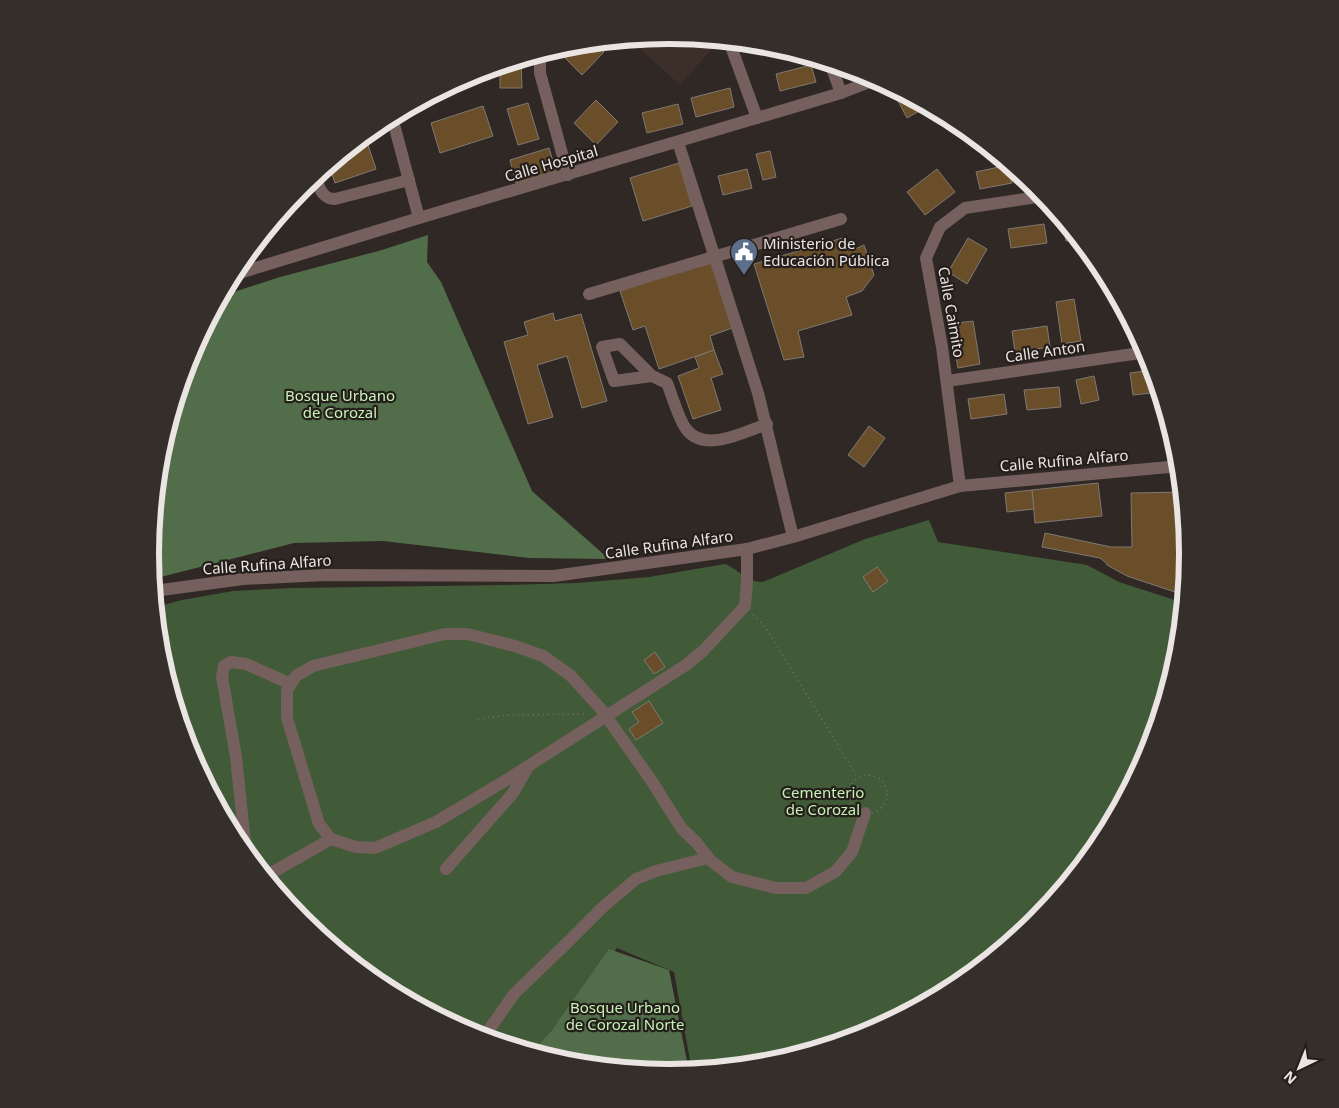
<svg xmlns="http://www.w3.org/2000/svg" width="1339" height="1108" viewBox="0 0 1339 1108" font-family="'Noto Sans',sans-serif">
<rect width="100%" height="100%" fill="#2f2825"/>
<polygon fill="#3c2f2a" points="670,35 720,40 680,85 629,39"/>
<path fill="#415b39" d="M929,520L938,542L1087,565L1119,582L1184,603L1178,656L1149,753L1101,843L1036,921L958,986L868,1034L770,1063L692,1071L674,972L617,948L552,1030L532,1052L471,1033L381,985L302,921L238,842L190,752L160,655L156,607L182,600L233,591L292,588L505,585L577,583L649,577L725,564C740,570 745,582 763,582L865,539Z"/>
<g fill="#526d49">
<polygon points="428,235 427,262 441,282 532,491 609,559 529,558 383,541 294,543 153,579 151,554 161,452 190,355 222,296 280,277 382,250"/>
<polygon points="609,949 669,970 689,1071 669,1073 568,1063 532,1052 552,1030"/>
</g>
<g fill="#6a4d29" stroke="#7f7973">
<polygon points="594,42 604,52 582,75 560,53 567,45"/>
<polygon points="521,59 522,88 500,88 500,66"/>
<polygon points="811,65 816,82 780,91 776,74"/>
<polygon points="730,88 734,107 696,117 691,98"/>
<polygon points="903,93 928,106 907,118 896,97"/>
<polygon points="596,100 618,122 596,145 574,123"/>
<polygon points="528,103 539,139 518,145 507,109"/>
<polygon points="678,104 683,124 647,133 642,113"/>
<polygon points="483,106 493,136 440,153 431,123"/>
<polygon points="365,136 376,169 335,183 329,165"/>
<polygon points="549,148 556,171 516,183 510,160"/>
<polygon points="770,151 776,177 763,180 756,154"/>
<polygon points="679,163 692,206 643,221 630,178"/>
<polygon points="1008,165 1012,183 980,189 976,172"/>
<polygon points="747,169 752,188 723,195 718,176"/>
<polygon points="937,169 955,192 925,215 907,192"/>
<polygon points="1062,219 1079,239 1066,241"/>
<polygon points="1044,224 1047,243 1011,248 1008,229"/>
<polygon points="846,237 851,251 864,245 874,275 862,291 846,297 852,315 798,331 804,357 784,360 754,264"/>
<polygon points="968,238 987,249 967,284 948,272"/>
<polygon points="712,260 735,327 710,336 714,350 659,369 645,326 633,330 620,291"/>
<polygon points="1074,299 1081,341 1062,344 1056,302"/>
<polygon points="553,313 555,321 581,314 607,401 582,408 567,356 537,365 553,417 528,424 504,342 528,335 524,322"/>
<polygon points="973,321 980,364 958,368 950,324"/>
<polygon points="1047,326 1050,347 1015,352 1012,331"/>
<polygon points="714,350 723,374 711,378 721,410 693,419 678,376 699,368 695,357"/>
<polygon points="1153,370 1160,392 1133,395 1130,373"/>
<polygon points="1094,376 1099,400 1081,404 1076,380"/>
<polygon points="1059,387 1061,407 1027,410 1024,390"/>
<polygon points="1004,394 1007,414 971,419 968,399"/>
<polygon points="869,426 885,438 864,467 848,455"/>
<polygon points="1098,483 1102,516 1035,523 1032,490"/>
<polygon points="1032,490 1034,509 1007,512 1005,493"/>
<polygon points="1182,492 1188,554 1184,595 1127,576 1107,565 1106,563 1100,558 1042,547 1045,533 1111,547 1132,547 1131,493"/>
<polygon points="877,567 888,581 873,592 863,577"/>
<polygon points="655,652 665,667 654,674 644,660"/>
<polygon points="649,701 663,723 636,740 629,729 639,722 632,712"/>
</g>
<g fill="none" stroke-linecap="round" stroke-linejoin="round">
<g stroke="#716b68" stroke-width="2" stroke-dasharray="1 4" stroke-linecap="butt">
<polyline points="753,615 764,625 858,778"/>
<polyline points="478,719 505,715 587,714"/>
<circle cx="868" cy="794" r="19"/>
</g>
<g stroke="#75605d" stroke-width="12">
<polyline points="729,41 757,118"/>
<polyline points="540,54 540,73 568,175"/>
<polyline points="830,63 841,93"/>
<polyline points="392,117 419,218"/>
<polyline points="678,142 758,393 793,537"/>
<path d="M315,176C319,187 322,199 335,199L409,180"/>
<polyline points="233,275 419,218 841,93 877,79"/>
<polyline points="589,294 841,219"/>
<path d="M652,376L614,381L602,347L620,344L652,376L667,383C672,395 679,421 687,430C705,453 744,432 767,424"/>
<polyline points="947,381 1147,352"/>
<polyline points="960,486 942,347 926,258 940,227 965,208 1044,196"/>
<polyline points="154,591 243,579 325,575 554,576 747,549 793,537 960,486 1180,466"/>
<polyline points="331,839 319,824 287,718 287,690 296,676 313,666 445,634 467,634 515,646 543,656 570,675 601,709 651,780 682,829 696,842 710,860 732,877 776,888 806,888 835,872 852,852 865,813"/>
<polyline points="246,852 236,757 222,677 224,666 231,662 246,664 291,684"/>
<polyline points="446,869 513,793 527,769"/>
<polyline points="266,876 331,839 356,847 375,848 436,822 508,779 686,665 703,651 745,606 747,581 747,549"/>
<polyline points="484,1037 514,994 569,941 603,907 636,879 656,871 708,858"/>
</g>
</g>
<defs>
<symbol id="civic-pin" viewBox="-11 -11 22 30"><path d="M0 17L-7.5 6A9.5 9.5 0 1 1 7.5 6Z" fill="#5c6f8a" stroke="#251f1c"/><path d="M-.6-6.5H3V-4.5H.6V-3L4-1V1h2V6H-6V1h2V-1L-.6-3ZM-1.2 2.5V6h2.4V2.5Z" fill="#fff"/></symbol>
</defs>
<g fill-rule="evenodd">
<use href="#civic-pin" x="728" y="236" width="32" height="43"/>
</g>
<g text-anchor="middle" dominant-baseline="central" stroke-width="4.5" stroke-linejoin="round" paint-order="stroke">
<g font-size="15" fill="#eae5e3" stroke="#251f1c">
<text transform="translate(551 163) rotate(-16)">Calle Hospital</text>
<text transform="translate(952 312) rotate(80)">Calle Caimito</text>
<text transform="translate(1045 351) rotate(-8)">Calle Anton</text>
<text transform="translate(1064 460) rotate(-5)">Calle Rufina Alfaro</text>
<text transform="translate(669 544) rotate(-8)">Calle Rufina Alfaro</text>
<text transform="translate(267 564) rotate(-4)">Calle Rufina Alfaro</text>
</g>
<g font-size="15" fill="#eae5e3" stroke="#251f1c" text-anchor="start">
<text x="763" y="243">Ministerio de<tspan x="763" dy="17">Educación Pública</tspan></text>
</g>
<g font-size="15" fill="#c6f4b6" stroke="#251f1c">
<text x="340" y="395">Bosque Urbano<tspan x="340" dy="17">de Corozal</tspan></text>
<text x="823" y="792">Cementerio<tspan x="823" dy="17">de Corozal</tspan></text>
<text x="625" y="1007">Bosque Urbano<tspan x="625" dy="17">de Corozal Norte</tspan></text>
</g>
</g>
<path d="M0 0H1339V1108H0ZM159 554a510 510 0 1 1 1020 0a510 510 0 1 1-1020 0Z" fill="#352f2c" fill-rule="evenodd"/>
<path fill="none" stroke="#eae5e3" stroke-width="6" d="M159 554a510 510 0 1 1 1020 0a510 510 0 1 1-1020 0Z"/>
<g transform="translate(1299 1068) rotate(223)" stroke="#251f1c" stroke-width="4" paint-order="stroke">
<path d="M0-4L9 19L0 12L-9 19Z" fill="#eae5e3"/>
<text y="-8" font-size="14" font-weight="bold" text-anchor="middle" fill="#eae5e3">N</text>
</g>
</svg>
